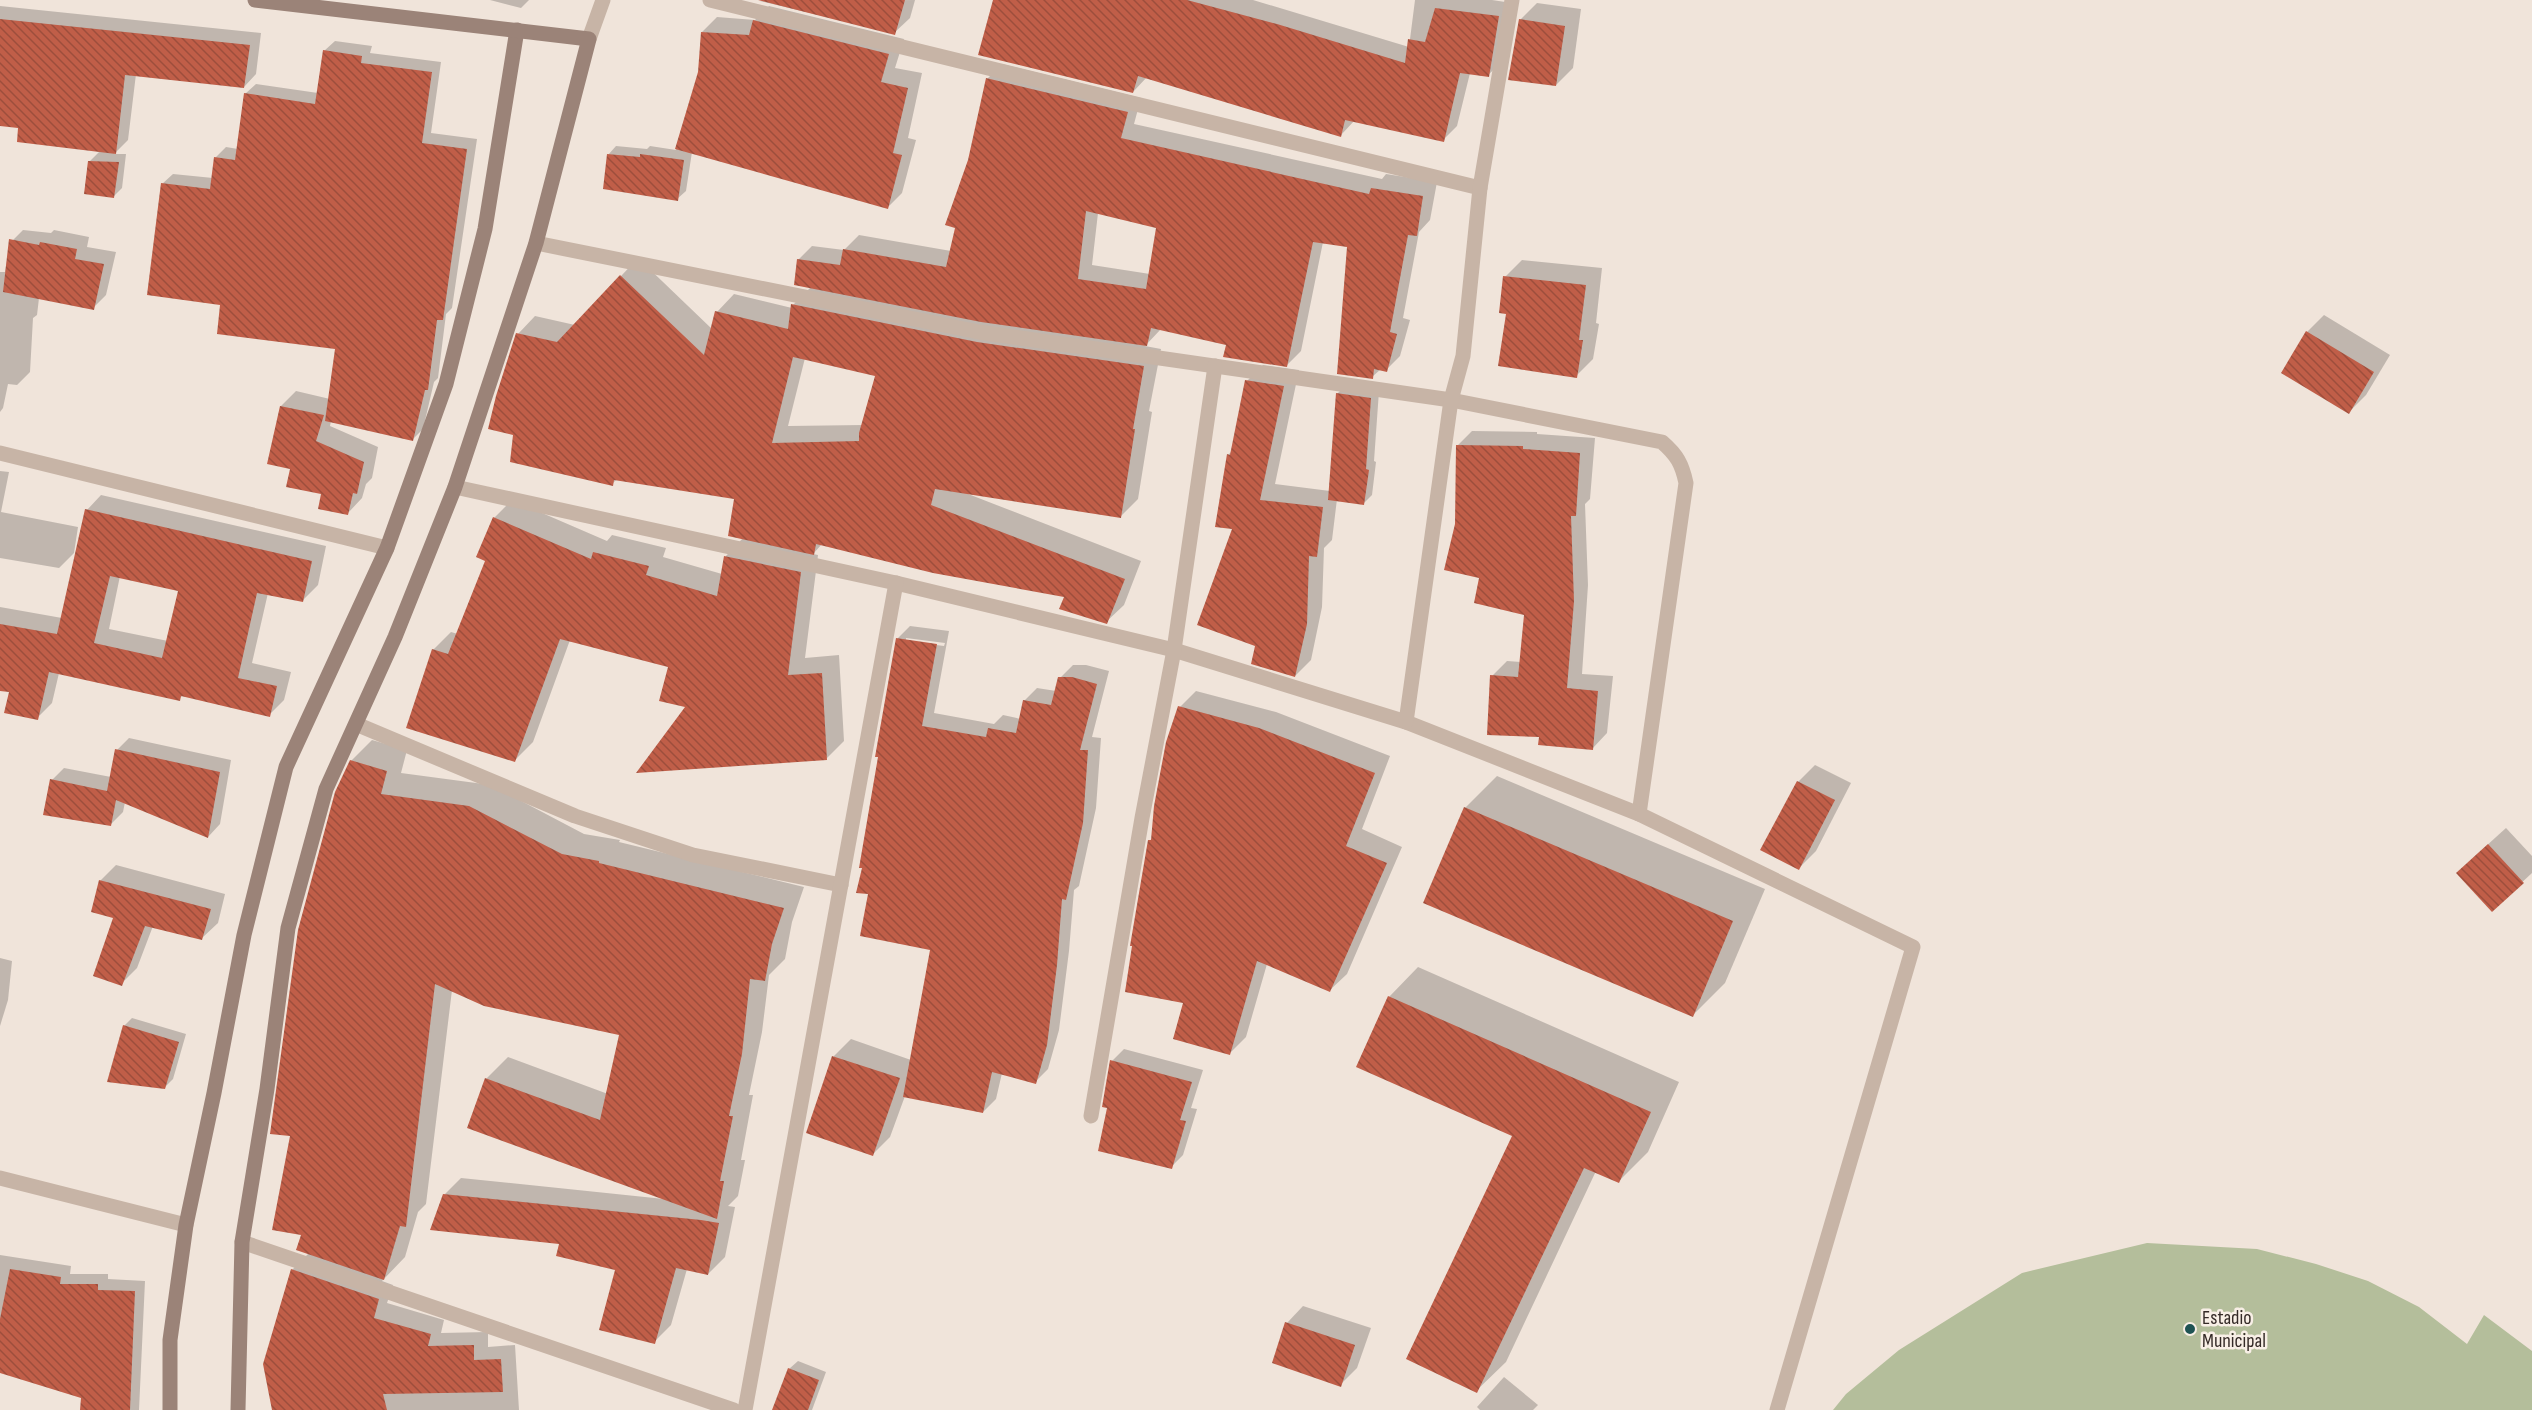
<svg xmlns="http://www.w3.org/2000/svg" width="2532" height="1410" viewBox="0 0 2532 1410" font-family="'Sofia Sans Condensed',sans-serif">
<defs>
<pattern id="building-back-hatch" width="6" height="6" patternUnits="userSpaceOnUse" patternTransform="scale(1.5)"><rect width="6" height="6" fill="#c05e48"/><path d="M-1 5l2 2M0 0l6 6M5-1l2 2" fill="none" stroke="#9d4e3c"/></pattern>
</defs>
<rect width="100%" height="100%" fill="#f0e4da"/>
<polygon fill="#b4be9b" points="2147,1243 2257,1249 2316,1264 2368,1281 2419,1307 2467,1344 2484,1315 2532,1351 2532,1410 1833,1410 1846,1394 1899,1350 2022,1273"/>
<g fill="#0003" fill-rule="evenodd">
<polygon points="490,0 529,0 521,8"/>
<polygon points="915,0 910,18 894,33 760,1"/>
<polygon points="993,0 1253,0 1409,47 1415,0 1492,0 1512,3 1503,61 1488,75 1470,73 1457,126 1443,140 1355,120 1341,135 1147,77 1133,92"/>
<polygon points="1537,3 1581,9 1573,68 1556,85 1520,20"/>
<polygon points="0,6 261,33 256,74 244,87 136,74 128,140 114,154 126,154 122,188 114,196 89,162 100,151 20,127 0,125"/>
<polygon points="769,6 904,39 895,68 922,73 908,138 916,140 902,193 887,208 692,152 686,191 677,199 608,155 616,146 647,149 650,146 676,150 699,72 702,32 717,17 755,20"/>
<polygon points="335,41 372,46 370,53 441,62 431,133 477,139 452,308 446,314 438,378 434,382 423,429 413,439 331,421 330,426 378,447 372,478 366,484 362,498 348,513 292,468 281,406 296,391 330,399 337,348 222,304 162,184 173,174 213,178 215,158 226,147 238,149 245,94 256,84 318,93 324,51"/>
<path d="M1002,64L1141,98L1134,124L1382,179L1386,174L1437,182L1430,220L1419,232L1403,318L1410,320L1400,356L1386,370L1381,369L1372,377L1348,246L1323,242L1301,351L1287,365L1227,344L1161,329L1145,346L1161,349L1149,411L1152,412L1138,499L1120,517L963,492L1141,561L1124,605L1106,622L1066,595L822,544L813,554L818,555L805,658L839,655L844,741L826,759L687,706L670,666L570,640L533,742L515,760L433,650L451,632L458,634L487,560L494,518L512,500L607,541L612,535L666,548L663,557L722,574L726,556L743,538L736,498L617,479L612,484L515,434L518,334L535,316L575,325L638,258L712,329L717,312L734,294L792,308L793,305L811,287L798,260L812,246L844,250L859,235L951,251L988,78ZM1098,213L1158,227L1150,274L1092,265ZM805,358L877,375L863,425L788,426Z"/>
<polygon points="23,230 51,233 54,230 89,237 87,247 116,252 106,295 93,308 39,298 37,315 33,318 30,372 17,385 8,384 3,408 0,412 0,272 5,272 10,243"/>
<polygon points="1522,260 1602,268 1596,323 1599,324 1593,359 1576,376 1507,312 1505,277"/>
<polygon points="2324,315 2390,355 2366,395 2349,412 2307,332"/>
<polygon points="1263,365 1299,370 1275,484 1330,491 1337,394 1345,386 1379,391 1374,461 1376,462 1372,495 1364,503 1337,499 1332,540 1324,548 1322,607 1311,660 1295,676 1256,645 1234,528 1228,455 1233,450 1247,381"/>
<polygon points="1472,431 1537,432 1537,434 1595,438 1590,499 1585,504 1588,585 1582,674 1613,676 1607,733 1592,749 1541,736 1492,676 1507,661 1521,662 1525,613 1481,576 1457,525 1457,446"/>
<polygon points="0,471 9,472 1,512 78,527 74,553 59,568 0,558"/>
<path d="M101,495L326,546L318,585L303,600L268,593L252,663L291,672L284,700L269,715L183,695L179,699L59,673L52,703L37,718L18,658L0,654V607L62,618L87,510ZM120,576L180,590L168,641L109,629Z"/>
<path d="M910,626L949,631L934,713L994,724L1003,715L1021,719L1024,701L1037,688L1056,691L1060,678L1073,665H1086L1109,671L1092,737L1101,738L1096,808L1079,886L1074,890L1069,951L1059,1030L1048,1069L1035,1082L1002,1073L996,1099L983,1112L905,1096L890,1137L873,1154L807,1132L834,1056L851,1039L911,1060L932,949L870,892L864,867L897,639ZM906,638L945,643L944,646L906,641Z"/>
<polygon points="1196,691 1276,712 1390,756 1362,829 1402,847 1347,974 1330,990 1267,964 1246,1037 1230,1053 1185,1002 1149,841 1153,838 1180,707"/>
<polygon points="129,738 231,760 220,824 208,837 125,802 123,812 110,825 52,780 64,768 111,777 117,750"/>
<polygon points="372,740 407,750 401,773 491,785 584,834 620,840 619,842 804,887 792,922 785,959 769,975 762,1032 749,1095 753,1095 741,1160 745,1160 738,1196 728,1206 735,1207 725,1257 708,1274 687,1269 671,1325 654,1342 617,1269 561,1243 444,1195 461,1178 664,1199 486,1079 508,1057 608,1094 621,1034 452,990 426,1204 418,1212 405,1257 382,1281 393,1285 387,1303 444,1320 441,1333 488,1332 488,1347 515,1345 519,1410 274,1410 292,1270 309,1253 303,1234 291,1135 351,761"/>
<polygon points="1815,765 1851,783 1816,851 1799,868 1798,782"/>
<polygon points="1497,776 1765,889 1725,983 1693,1015 1465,808"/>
<polygon points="2506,828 2532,856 2532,873 2492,910 2474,857"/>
<polygon points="116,865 225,894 218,923 202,938 153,926 137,968 121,984 115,917 100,881"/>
<polygon points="0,958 12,961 8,1000 0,1026"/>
<polygon points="1418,967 1679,1082 1648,1152 1619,1181 1596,1171 1506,1362 1476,1391 1514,1135 1389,997"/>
<polygon points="132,1018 186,1034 173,1079 164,1088 124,1026"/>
<polygon points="1124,1049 1203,1070 1191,1108 1197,1109 1183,1155 1171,1167 1109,1107 1112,1061"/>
<polygon points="0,1255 71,1266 70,1274 108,1274 108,1279 145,1281 139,1410 82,1410 83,1397 0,1371"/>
<polygon points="1303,1306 1371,1328 1357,1368 1340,1385 1287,1323"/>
<polygon points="798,1361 826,1372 812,1410 781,1410 789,1369"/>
<polygon points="1504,1377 1538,1405 1533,1410 1480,1410 1477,1407"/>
</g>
<g fill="url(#building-back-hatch)" fill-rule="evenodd">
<polygon points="758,0 905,0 895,35"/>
<polygon points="993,0 1187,0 1277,24 1405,63 1408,39 1425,42 1435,8 1499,16 1489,77 1460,73 1444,142 1345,120 1341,137 1138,76 1133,93 978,55"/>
<polygon points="0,19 250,45 244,88 125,75 116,154 17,142 18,128 0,126"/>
<polygon points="1519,19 1565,26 1556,86 1508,80"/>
<polygon points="753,20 889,54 881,82 908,88 893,153 902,155 888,209 675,149 698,72 701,32 749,35"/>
<polygon points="323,50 362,56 361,63 432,72 422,143 467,149 443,320 437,320 428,390 425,390 413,441 325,421 335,349 217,334 220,305 147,295 161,183 210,189 214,157 235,160 244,93 315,104"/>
<path d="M986,78L1128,112L1121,138L1369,194L1371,188L1423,196L1417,236L1408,235L1390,332L1397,334L1387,372L1374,369L1373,379L1337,374L1347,247L1313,242L1287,367L1223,357L1226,345L1151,328L1147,346L981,322L794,285L797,259L840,265L843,249L946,267L955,228L945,225L968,160ZM1086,211L1156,228L1146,289L1078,279Z"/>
<polygon points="607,154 640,157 640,154 684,160 678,201 603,189"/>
<polygon points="88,161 119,162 114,198 84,194"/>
<polygon points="9,239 39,245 40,242 77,249 75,259 104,264 94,310 3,292"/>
<path d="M620,275L704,355L715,311L788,329L791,304L977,342L1144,366L1133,429H1135L1121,518L935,489L931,505L1125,579L1107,624L1059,609L1064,597L933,573L816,544L814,555L728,536L734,499L614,480L613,486L510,462L513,435L488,429L496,396L516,333L557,342ZM793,357L875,376L859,433V441L772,443Z"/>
<polygon points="1503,276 1586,285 1579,340 1583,340 1577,378 1498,366 1506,314 1499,313"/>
<polygon points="2306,331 2374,372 2349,414 2281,373"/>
<polygon points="1245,380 1284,386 1260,500 1323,507 1317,557 1309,556 1307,624 1295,677 1251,664 1255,646 1197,625 1232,529 1215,527 1227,454 1230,455"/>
<polygon points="1336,393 1371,398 1366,469 1369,470 1364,505 1328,500"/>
<polygon points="280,406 324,415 316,441 364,462 357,494 353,493 348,515 318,509 321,494 286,487 290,469 267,464"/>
<polygon points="1456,445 1523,446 1523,449 1580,453 1576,516 1571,516 1574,601 1567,688 1598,691 1593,750 1538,745 1539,737 1487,735 1490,675 1518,677 1524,615 1474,603 1479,578 1444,570 1455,524"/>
<path d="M85,509L312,561L303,602L257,593L238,678L277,686L270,717L181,696L180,701L49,672L38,720L4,713L9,692L0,691V624L57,634ZM110,576L178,591L162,658L94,643Z"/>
<polygon points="493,517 591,559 593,552 649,566 646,575 717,596 724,556 801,572 788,675 822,673 827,760 636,773 685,707 659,701 668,667 560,639 515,762 406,728 432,649 448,654 485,561 476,557"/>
<polygon points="896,638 937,644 922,726 986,737 988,728 1016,733 1023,700 1051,705 1058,677 1072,677 1097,684 1080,750 1088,750 1083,823 1066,900 1062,899 1057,965 1047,1045 1036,1084 992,1072 983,1113 903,1097 930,950 860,936 868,894 856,893 862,868 859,868 878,757 875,757"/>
<polygon points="1178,706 1259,728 1375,773 1346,846 1387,863 1330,992 1257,961 1230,1055 1173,1039 1183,1003 1125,992 1132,946 1130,946 1148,840 1151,840 1154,806 1166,742"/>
<polygon points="115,749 220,772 208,838 116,800 111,826 43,815 50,779 107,791"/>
<polygon points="350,760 387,771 381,794 469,806 562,854 599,861 599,863 784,908 772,944 765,981 750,979 742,1054 729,1116 733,1116 720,1181 724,1181 717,1219 467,1128 485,1078 600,1120 619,1035 484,1006 435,984 406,1227 400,1226 384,1280 296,1250 301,1235 272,1230 290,1136 270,1134 298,930 335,792"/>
<polygon points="1797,781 1835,800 1799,870 1760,850"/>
<polygon points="1464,807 1733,921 1693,1017 1423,903"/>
<polygon points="2488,844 2524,883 2492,912 2456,873"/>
<polygon points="99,880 211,909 202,940 145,926 122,986 93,976 113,918 91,912"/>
<polygon points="1388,996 1651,1112 1619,1183 1584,1168 1477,1393 1406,1359 1512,1136 1356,1067"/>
<polygon points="123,1025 179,1042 165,1089 107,1082"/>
<polygon points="832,1056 900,1078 873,1156 806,1133"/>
<polygon points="1110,1060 1192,1082 1180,1120 1186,1121 1172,1169 1098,1151 1107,1108 1102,1107"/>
<polygon points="443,1194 701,1220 719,1223 708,1275 676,1268 655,1344 599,1330 615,1270 556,1256 559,1244 430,1230"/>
<polygon points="10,1269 61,1277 60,1284 98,1284 98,1290 135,1291 130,1410 80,1410 81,1398 0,1373 0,1319"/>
<polygon points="291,1269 379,1299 374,1318 431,1334 428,1346 474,1345 474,1360 501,1359 503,1392 383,1394 387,1410 272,1410 263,1364"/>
<polygon points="1285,1322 1355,1345 1341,1387 1272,1363"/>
<polygon points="788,1368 819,1380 808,1410 772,1410"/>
</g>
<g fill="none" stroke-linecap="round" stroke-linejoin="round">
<g stroke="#c7b4a6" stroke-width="15">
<polyline points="710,0 1480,188"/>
<polyline points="589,39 603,0"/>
<path d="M536,243L979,332L1451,400L1662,442C1677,455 1682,464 1686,483L1639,814"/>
<polyline points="0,453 387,548"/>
<polyline points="455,487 896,583 1174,650 1406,722 1639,814 1913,947 1777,1410"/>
<polyline points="1406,722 1451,400 1463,356 1480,188 1512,0"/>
<polyline points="356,724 575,816 693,855 841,885"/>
<polyline points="1091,1116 1142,818 1174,650 1215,366"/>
<polyline points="0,1178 186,1225"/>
<polyline points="242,1242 734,1410"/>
<polyline points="745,1410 896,583"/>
</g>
<g stroke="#9b8378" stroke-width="15">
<polyline points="170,1410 170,1340 186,1225 214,1093 244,935 286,767 387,548 446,384 485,229 517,30"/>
<polyline points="238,1410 242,1242 267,1089 288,928 326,789 395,637 455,487 536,243 589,39 255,0"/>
</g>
</g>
<circle fill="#1f5353" stroke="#f8efe6" stroke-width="2" cx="2190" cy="1329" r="6"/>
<g text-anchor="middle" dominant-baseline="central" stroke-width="5" stroke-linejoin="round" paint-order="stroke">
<g font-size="20" fill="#342a27" stroke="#f8efe6" text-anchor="start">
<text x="2202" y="1318">Estadio<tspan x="2202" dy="23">Municipal</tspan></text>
</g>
</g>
</svg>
